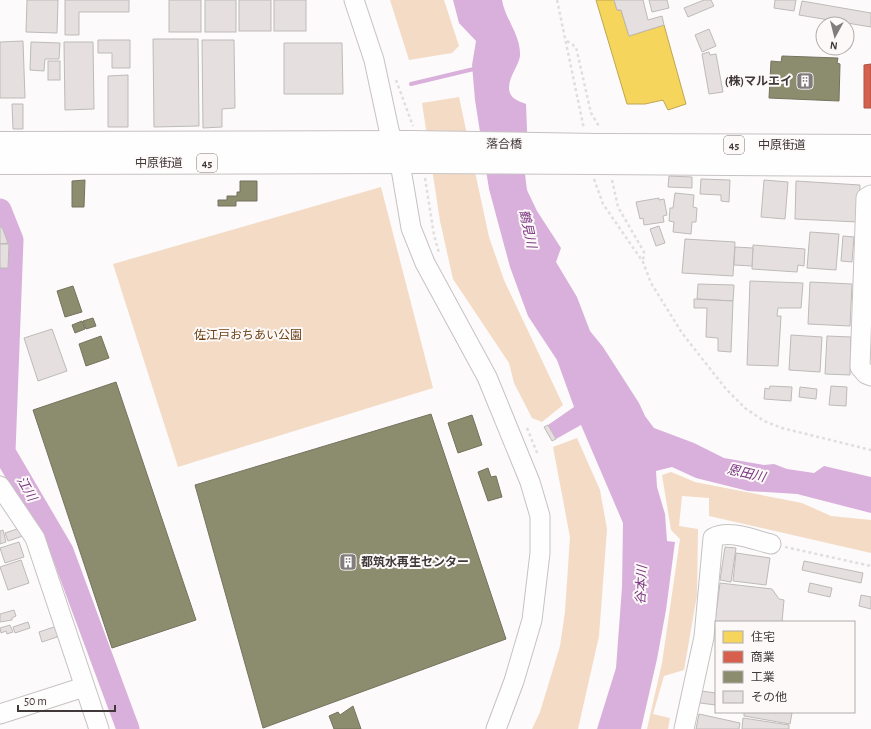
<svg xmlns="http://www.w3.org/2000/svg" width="871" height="729" viewBox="0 0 871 729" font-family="'Alegreya Sans','Noto Sans JP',sans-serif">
<rect width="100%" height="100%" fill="#fcfafa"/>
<g fill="#f4dbc6">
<polygon points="390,0 444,0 459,46 452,53 409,60"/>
<polygon points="459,97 489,237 504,280 563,405 542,422 532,418 514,383 509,363 453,279 440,221 422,103"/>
<polygon points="381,187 433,388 178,467 113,264"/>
<polygon points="577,438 600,490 607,529 599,636 578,729 532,729 540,712 560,646 565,612 570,537 553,447"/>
<polygon points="671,472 695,482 802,503 831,516 871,520 871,553 709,516 709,498 682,496 679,526 698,529 697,595 684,670 664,676 653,714 670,718 668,729 647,729 662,663 680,539 671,530 662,475"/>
</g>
<path fill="#d9b0db" d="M453,0H502C505,19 521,35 520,56C519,65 509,76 509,88C509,98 518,101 526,104L528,155L525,174L527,190L537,211L561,248L556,262L577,297L590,331L603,347L639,403L645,416L654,428L694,443L724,458L764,465L774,464L787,469L814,473L824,466L871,477V513L797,494L748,491L696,478L672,467L656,471L657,487L665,514L667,541L675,542L666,610L657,659L641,729H597L616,668L622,587L623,523L581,425L556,439L548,425L574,407L557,360L528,316L510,267L489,189L475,100L472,65L476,41L459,23Z"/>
<polygon fill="#f6d55c" stroke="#bfa652" points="596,0 614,0 617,10 621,10 629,36 664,25 686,104 668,110 663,100 645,104 627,104"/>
<polygon fill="#d6604d" stroke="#a95447" points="871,64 871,108 864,108 864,65"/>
<g fill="#8c8c6e" stroke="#75735e">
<polygon points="782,56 838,58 837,63 840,64 839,101 769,98 771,61 781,62"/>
<polygon points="85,180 84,207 72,207 72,181"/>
<polygon points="240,181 257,181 257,201 236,201 236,206 218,206 218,200 227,200 227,196 237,196 237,192 240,192"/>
<polygon points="73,286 82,312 65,317 57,291"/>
<polygon points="93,318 96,326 86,329 83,321"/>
<polygon points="82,321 85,329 75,333 72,325"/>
<polygon points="101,336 109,358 86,366 79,344"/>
<polygon points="116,382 196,620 112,648 33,410"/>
<polygon points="431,414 506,639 263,728 195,485"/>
<polygon points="472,415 482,445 458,453 448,423"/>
<polygon points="488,468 491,477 496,476 502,497 488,501 478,472"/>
<polygon points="353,706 361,729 334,729 329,716 338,712 340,715"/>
</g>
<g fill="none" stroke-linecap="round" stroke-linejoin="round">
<polyline stroke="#d9b0db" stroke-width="4" points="411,84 478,68"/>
<polyline stroke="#d9b0db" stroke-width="23" points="0,210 12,240 4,452 62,551 128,729"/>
</g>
<g fill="#e5e0df" stroke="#bebab9">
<polygon points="27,0 58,0 57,33 26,32"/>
<polygon points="65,0 129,0 129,12 79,12 79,35 65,35"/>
<rect x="169" y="0" width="32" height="32"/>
<rect x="205" y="0" width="31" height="32"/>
<rect x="239" y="0" width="32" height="31"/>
<rect x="274" y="0" width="32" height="31"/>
<polygon points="614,0 643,0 648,20 662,16 664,25 629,36 621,10 617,10"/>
<polygon points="649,0 667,0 669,8 652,12"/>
<polygon points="704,0 711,0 714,6 688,17 684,8"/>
<polygon points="775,0 796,0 794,11 774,8"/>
<polygon points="802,1 871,13 871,27 799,15"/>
<polygon points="709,29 716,46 702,52 695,35"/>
<polygon points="153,39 198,39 199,126 154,127"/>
<polygon points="98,40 130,40 130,68 112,68 112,53 98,53"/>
<polygon points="202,40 234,40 235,108 222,109 222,127 203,128"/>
<polygon points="23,41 25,98 0,98 0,42"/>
<polygon points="31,42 60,43 59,59 45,59 44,71 30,70"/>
<polygon points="64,42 93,42 94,109 65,110"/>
<polygon points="284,43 342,43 343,94 284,94"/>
<polygon points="709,52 710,55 716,54 723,92 709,94 702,54"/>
<rect x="48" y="61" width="12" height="19"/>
<polygon points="128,75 128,127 108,127 108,76"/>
<polygon points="12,104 23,104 23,129 13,129"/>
<polygon points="669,176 692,177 692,188 668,187"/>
<polygon points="701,179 730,180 729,202 721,201 721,195 700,194"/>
<polygon points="764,180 788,182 785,219 761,217"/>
<polygon points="796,181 860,185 858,222 795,219"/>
<polygon points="675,193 694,195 693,207 697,208 696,222 692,222 691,234 673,232 674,222 669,221 670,208 673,208"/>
<polygon points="659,198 659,200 664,199 667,215 663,216 664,222 644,225 643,218 640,219 636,202"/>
<polygon points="659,226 665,243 656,246 650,229"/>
<polygon points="0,227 2,227 8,243 0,244"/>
<polygon points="810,232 839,234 836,270 807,268"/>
<polygon points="843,236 854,237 852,262 841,261"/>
<polygon points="685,239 735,242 733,276 682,273"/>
<polygon points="0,244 9,244 8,268 0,268"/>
<polygon points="753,245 805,249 804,266 798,265 797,272 752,269"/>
<polygon points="735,247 753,248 752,266 734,265"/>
<polygon points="750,281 803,283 801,308 778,308 777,316 781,316 778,366 747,365"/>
<polygon points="810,282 852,284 850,326 808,324"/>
<polygon points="698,284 734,285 733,301 697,299"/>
<polygon points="694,299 733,301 731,352 718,351 718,338 706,337 707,308 694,308"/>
<polygon points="52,329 67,371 38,381 24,338"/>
<polygon points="791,335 822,337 820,372 789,370"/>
<polygon points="827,336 851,337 850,375 825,374"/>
<polygon points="770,386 792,387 791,401 764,399 765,388 769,389"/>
<polygon points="831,386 847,387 846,406 829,405"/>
<polygon points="800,387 817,389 816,399 799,397"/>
<polygon points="548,425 556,439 552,441 544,427"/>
<polygon points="20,528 23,536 8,541 5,533"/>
<polygon points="3,530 6,542 0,544 0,531"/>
<polygon points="19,542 24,557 5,563 0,548"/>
<polygon points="725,547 736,548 731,582 720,580"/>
<polygon points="736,553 770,558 766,585 733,581"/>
<polygon points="21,560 29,583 8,590 0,567"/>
<polygon points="804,561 863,573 861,583 802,570"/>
<polygon points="720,583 772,589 779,599 784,600 782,622 716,622 716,630 714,630"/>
<polygon points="810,583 832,588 830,597 808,592"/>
<polygon points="861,595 871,597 871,609 859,606"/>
<polygon points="14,610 16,616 12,618 12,620 0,622 0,614"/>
<polygon points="28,622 30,628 15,633 13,627"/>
<polygon points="10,625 13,632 7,634 6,631 1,633 0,628"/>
<polygon points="57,626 60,635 57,636 57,637 42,642 39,632"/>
<polygon points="701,691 716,693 716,705 700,703"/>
<polygon points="744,712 788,712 792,713 790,724 744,716"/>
<polygon points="699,714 740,723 739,729 696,729"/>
<polygon points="743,718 789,725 789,729 742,729"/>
</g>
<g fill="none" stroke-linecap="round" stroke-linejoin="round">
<defs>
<g id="minor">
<polyline points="354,0 374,60 389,130 400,163 411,228 425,263 487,377 530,482 540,516 540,553 532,620 514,681 496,729"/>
<polyline points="871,195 866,198 860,367 866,374 871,376"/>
<polyline points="0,486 35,538 99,729"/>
<polyline points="0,714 84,687"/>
<path d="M684,729L704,637L713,538C729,529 754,540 771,544"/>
</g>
<g id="major">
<polyline points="0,143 410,142"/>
<polyline points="597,145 871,146"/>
<polyline points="0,163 415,162"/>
<polyline points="599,163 871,165"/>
</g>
</defs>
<use href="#minor" stroke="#c7c2c2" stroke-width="21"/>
<use href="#major" stroke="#c7c2c2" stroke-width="24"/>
<g stroke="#e0dfdf" stroke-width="2.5" stroke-dasharray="3 3" stroke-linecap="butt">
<polyline points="557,0 584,129"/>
<polyline points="567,41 576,47 591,113 600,128"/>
<polyline points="396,80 413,126"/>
<polyline points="425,178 434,235 439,253"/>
<polyline points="594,179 603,204 643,262 651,283 682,333 726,389 745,408 764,421 782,428 871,450"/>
<polyline points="612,180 618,207 644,252 643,261"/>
<polyline points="527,428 538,455"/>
<polyline points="785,547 871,566"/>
</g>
<use href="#minor" stroke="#fffefe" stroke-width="19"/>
<use href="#major" stroke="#fffefe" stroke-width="22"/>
<defs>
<g id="major-bridge">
<polyline points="410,142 597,145"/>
<polyline points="415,162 599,163"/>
</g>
</defs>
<use href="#major-bridge" stroke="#c7c2c2" stroke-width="24" stroke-linecap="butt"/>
<use href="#major-bridge" stroke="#fffefe" stroke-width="22"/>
</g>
<defs>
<symbol id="building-square" viewBox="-11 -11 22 22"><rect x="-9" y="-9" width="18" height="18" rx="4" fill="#827c7d" stroke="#fdf9f9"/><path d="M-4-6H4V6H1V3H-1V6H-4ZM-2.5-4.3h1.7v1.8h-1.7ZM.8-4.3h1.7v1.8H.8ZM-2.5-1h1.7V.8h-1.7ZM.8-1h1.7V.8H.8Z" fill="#fff"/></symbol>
</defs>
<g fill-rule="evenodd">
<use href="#building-square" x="795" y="71" width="20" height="20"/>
<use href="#building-square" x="338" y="552" width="20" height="20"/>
</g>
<g text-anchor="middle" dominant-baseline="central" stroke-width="4" stroke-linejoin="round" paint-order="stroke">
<g fill="#fdf9f9" stroke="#797273" stroke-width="1">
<rect x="724" y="136" width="20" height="18" rx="3"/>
<rect x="197" y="154" width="20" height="18" rx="3"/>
</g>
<g font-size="11" font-weight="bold" fill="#403839">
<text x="734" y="145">45</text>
<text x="207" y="163">45</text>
</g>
<g font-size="12" font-weight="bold" fill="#403839" stroke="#fdf9f9" text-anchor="end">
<text x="792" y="81">(株)マルエイ</text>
<text x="361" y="562" text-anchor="start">都筑水再生センター</text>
</g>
<g font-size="12" fill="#403839" stroke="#fdf9f9">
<text transform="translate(504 144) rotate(1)">落合橋</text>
<text x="782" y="145">中原街道</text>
<text x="159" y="163">中原街道</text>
</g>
<g font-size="12" fill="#6b4114" stroke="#fdf9f9">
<text x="248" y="335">佐江戸おちあい公園</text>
</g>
<g font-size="13" font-style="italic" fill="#793580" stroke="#fdf9f9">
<text transform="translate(527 229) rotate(78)">鶴見川</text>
<text transform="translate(746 474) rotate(13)">恩田川</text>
<text transform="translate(26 489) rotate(60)">江川</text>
<text transform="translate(642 585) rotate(-87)">谷本川</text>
</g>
</g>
<rect x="715" y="621" width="140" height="92" fill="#fdf9f9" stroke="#b1acac"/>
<rect x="723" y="631" width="20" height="12" fill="#f6d55c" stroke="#b1acac"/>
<text x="751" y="641" font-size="12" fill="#403839">住宅</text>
<rect x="723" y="651" width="20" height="12" fill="#d6604d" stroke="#b1acac"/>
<text x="751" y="661" font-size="12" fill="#403839">商業</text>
<rect x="723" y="671" width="20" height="12" fill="#8c8c6e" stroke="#b1acac"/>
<text x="751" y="681" font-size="12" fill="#403839">工業</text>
<rect x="723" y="691" width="20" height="12" fill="#e5e0df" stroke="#b1acac"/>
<text x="751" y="701" font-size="12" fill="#403839">その他</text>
<g transform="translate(835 36) rotate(187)"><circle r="19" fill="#fdf9f9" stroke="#b1acac"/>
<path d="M0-3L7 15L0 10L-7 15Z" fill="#827c7d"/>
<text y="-6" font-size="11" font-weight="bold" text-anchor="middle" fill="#403839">N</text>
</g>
<path d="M18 705v6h97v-6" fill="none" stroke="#403839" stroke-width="2"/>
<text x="24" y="705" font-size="12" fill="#403839" stroke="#fdf9f9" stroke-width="3" paint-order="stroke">50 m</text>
</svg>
